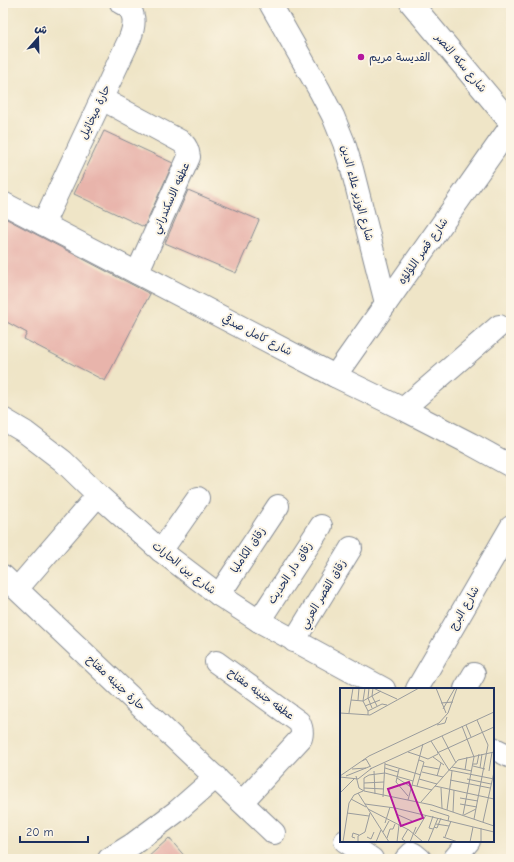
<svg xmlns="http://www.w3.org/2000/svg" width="514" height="862" viewBox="0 0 514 862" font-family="'Comic Neue','Playpen Sans Arabic',sans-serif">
<rect width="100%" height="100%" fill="#fcf5e5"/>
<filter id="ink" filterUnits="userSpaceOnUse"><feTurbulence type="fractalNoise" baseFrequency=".025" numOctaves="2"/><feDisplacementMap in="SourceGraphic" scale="8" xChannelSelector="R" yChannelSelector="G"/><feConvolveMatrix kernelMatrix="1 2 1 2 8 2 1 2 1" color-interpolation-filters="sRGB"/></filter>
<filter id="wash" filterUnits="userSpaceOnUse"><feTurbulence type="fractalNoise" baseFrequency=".012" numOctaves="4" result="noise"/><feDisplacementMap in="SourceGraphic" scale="16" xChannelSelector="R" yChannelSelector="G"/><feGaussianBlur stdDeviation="0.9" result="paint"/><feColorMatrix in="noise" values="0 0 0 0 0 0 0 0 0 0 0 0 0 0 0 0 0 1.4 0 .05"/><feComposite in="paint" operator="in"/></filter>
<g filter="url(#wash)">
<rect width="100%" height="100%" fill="#efe5c7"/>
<g id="blocks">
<g fill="#e8b4ab">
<polygon points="104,131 173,163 144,227 74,194"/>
<polygon points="188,190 259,220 236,273 165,243"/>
<polygon points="3,217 150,294 105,381 24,339 27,333 3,320"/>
<polygon points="169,838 187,859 146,859"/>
</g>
</g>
</g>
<g filter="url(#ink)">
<use href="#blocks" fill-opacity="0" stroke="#858a92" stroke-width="1"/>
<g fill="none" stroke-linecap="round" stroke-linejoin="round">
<defs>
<g id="street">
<polyline points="270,3 320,91 333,116 344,143 352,169 386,303"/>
<polyline points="411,3 511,123"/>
<path d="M102,99L182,142C187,147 188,150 189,157L137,273"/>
<path d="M43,224L130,38C135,25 137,10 121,3"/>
<polyline points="335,376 511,126"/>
<polyline points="403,409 499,326"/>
<polyline points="3,419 25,432 63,461 98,495 161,551 219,595 259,621 384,689"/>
<polyline points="161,551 198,498"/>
<polyline points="3,576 274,833"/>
<polyline points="17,589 98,495"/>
<polyline points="219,595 278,506"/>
<polyline points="259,621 321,526"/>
<polyline points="294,641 351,548"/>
<path d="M216,662L299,722C302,728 303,732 301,738L242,802"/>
<polyline points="417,689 511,527"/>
<polyline points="465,689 474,674"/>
<polyline points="493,748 511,757"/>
<polyline points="345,841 372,859"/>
<polyline points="109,859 133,844 176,812 216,777"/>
<polyline points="406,859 412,853 414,854 420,859"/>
<polyline points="454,859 469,841"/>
</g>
<polyline id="secondary" points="3,203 43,224 335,376 403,409 471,444 511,466"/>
</defs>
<use href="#street" stroke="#858a92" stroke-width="24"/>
<use href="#secondary" stroke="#858a92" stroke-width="24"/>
<use href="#street" stroke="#fff" stroke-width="22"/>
<use href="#secondary" stroke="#fff" stroke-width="22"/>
</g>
</g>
<circle fill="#b5179e" stroke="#fcf5e5" stroke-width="1.5" cx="361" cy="57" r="4"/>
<g text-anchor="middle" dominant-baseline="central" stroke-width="4" stroke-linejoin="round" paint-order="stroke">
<g font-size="11" fill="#1b2f5e" stroke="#fcf5e5" text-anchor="start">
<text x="369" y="57">القديسة مريم</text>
</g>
<g font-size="11" fill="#1b2f5e" stroke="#fcf5e5">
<text transform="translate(461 63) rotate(50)">شارع سكه النصر</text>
<text transform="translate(95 112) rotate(-65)">حارة ميخائيل</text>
<text transform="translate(357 193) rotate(75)">شارع الوزير علاء الدين</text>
<text transform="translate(171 198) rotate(-66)">عطفه الاسكندراني</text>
<text transform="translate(423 251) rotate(-55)">شارع قصر اللؤلؤه</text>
<text transform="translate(257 335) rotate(27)">شارع كامل صدقي</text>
<text transform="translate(248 550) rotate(-56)">زقاق الكامليا</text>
<text transform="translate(184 568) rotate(38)">شارع بين الحارات</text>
<text transform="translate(290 573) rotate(-57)">زقاق دار الحديث</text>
<text transform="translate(323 594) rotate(-59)">زقاق القصر العربي</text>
<text transform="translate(464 608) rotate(-60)">شارع البرج</text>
<text transform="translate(116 683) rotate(43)">حارة جنينه مفتاح</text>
<text transform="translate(261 694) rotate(36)">عطفه جنينه مفتاح</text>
</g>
</g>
<g transform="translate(340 688)">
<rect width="154" height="154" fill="#efe5c7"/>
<path fill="none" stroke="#9a9c9d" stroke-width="1" d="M25,0L23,13L28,23M29,0L28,10L32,20M33,0L57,11M33,0L32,8L37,18M96,0L106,25M11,12L23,13L41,3M18,12L19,0M101,15L113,14M25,18L40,12M103,21L115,0M0,25L30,27L79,0M9,25L13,0M28,27V23L42,16L47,17M97,37L105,35L107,29M126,37L131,49M122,38L134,69L123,127M102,48L116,75M91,53L109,82L154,91M68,64L80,68M97,65L154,39M80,68L88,71L98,66M93,69L104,77M22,73L26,71L30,78M45,76L81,87M133,76H137L139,66M83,78L99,81M133,78L145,81M112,79L132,83M45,80L58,84M140,80L142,66M12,81L26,80M30,81L154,24M59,81L56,94L68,108M125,82L127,69M34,83L35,106M149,83L152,64M82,84L103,89M0,88L29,68L99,35L108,25L117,0M6,88L31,78M16,88L19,100L24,103L92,117L154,138M97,88L101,75M0,89L18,91L32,80M57,90L71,99M79,91L97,96M127,91L151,96M110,92L150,100M24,95L44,94M72,97L92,102M77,98L84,74L79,72M95,98L154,111M24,100L44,101M101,100L102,120M24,103V90L29,87L45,85L73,93M0,105L15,90M18,105L49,154M43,109L45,75M120,110L138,113M11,111L26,119M68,112L83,56M81,114L118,72L154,64M25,116L55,120L154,144M120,116L137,119M28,121L69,142L83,154M90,122L109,128L108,133M107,122L112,83M113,124L114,102M7,125L29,128M56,126L72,133M124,127L136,121M134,131L148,57L137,32M143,134L154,84M45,135L50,119M96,136L109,138M94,139L97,140L101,130M141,140V153M93,141L89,140L93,128M43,144L49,133M75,146L86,127M27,149L31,151L34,144M103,149L118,154M105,149L111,133M15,150L12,149L13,145L19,147M47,150L50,141H53L55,136M65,153L62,151L68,141M3,154L9,115L14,107L23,103M18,154V148L25,144L30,125M36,154L41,142M57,154L59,137M70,154L76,139M88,154L98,130M130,154L133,139"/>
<path fill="#b5179e" fill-opacity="0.15" stroke="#b5179e" stroke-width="2" d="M69,94L83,130L61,138L48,101Z"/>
<rect width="154" height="154" fill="none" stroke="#1b2f5e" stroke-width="2"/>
</g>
<rect width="514" height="862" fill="none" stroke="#fcf5e5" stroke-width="16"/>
<g transform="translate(38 38) rotate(20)" stroke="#fcf5e5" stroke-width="3" paint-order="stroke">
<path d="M0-3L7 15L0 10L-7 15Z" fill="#1b2f5e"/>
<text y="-6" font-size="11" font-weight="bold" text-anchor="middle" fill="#1b2f5e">ش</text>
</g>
<path d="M20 836v6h68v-6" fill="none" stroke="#1b2f5e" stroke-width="2"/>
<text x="26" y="836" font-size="12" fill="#1b2f5e" stroke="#fcf5e5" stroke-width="3" paint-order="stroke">20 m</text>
</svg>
